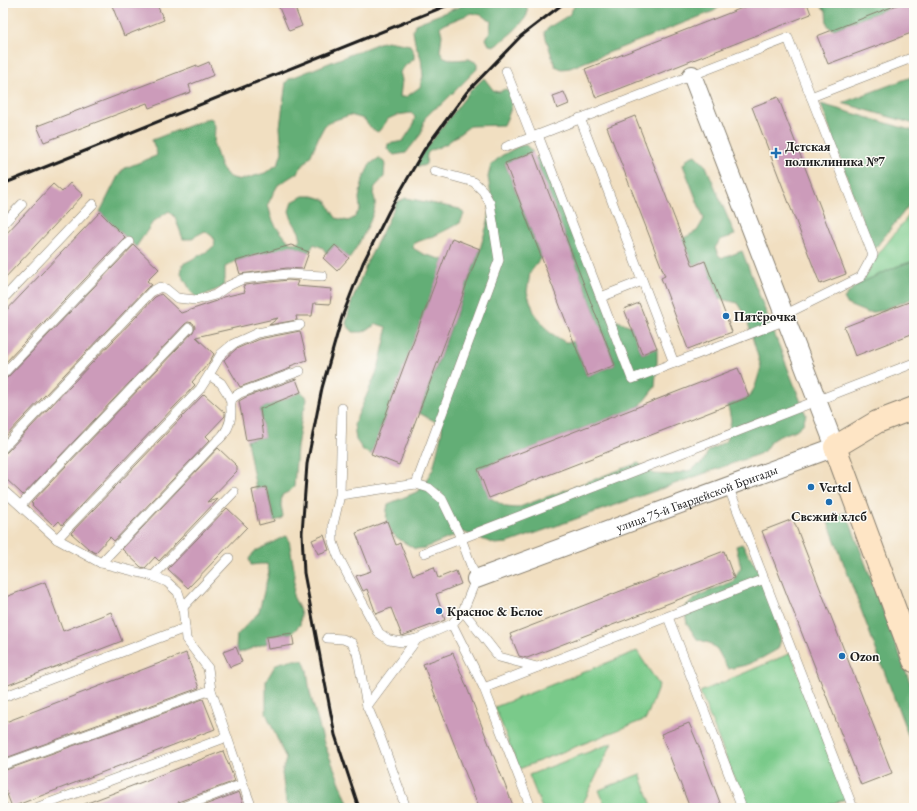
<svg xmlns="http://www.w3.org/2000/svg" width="917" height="811" viewBox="0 0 917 811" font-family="'EB Garamond',serif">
<rect width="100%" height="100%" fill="#fdfcf7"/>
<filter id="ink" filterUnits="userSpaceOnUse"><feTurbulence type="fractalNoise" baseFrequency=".025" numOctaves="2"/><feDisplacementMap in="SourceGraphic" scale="8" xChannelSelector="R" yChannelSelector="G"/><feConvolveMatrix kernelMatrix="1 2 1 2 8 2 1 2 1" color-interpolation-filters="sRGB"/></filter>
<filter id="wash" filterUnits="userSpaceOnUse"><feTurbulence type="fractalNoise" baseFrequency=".012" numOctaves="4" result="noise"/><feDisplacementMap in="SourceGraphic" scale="16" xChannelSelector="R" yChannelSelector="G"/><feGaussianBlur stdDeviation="0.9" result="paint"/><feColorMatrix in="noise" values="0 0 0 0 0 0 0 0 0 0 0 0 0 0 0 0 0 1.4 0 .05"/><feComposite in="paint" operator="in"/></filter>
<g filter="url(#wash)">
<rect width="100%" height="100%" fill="#f1dfc1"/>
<g fill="#7aca8a" stroke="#4b7353">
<polygon points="914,209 914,261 898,266 856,285 864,279 876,257"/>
<polygon points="637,651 659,685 646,719 519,769 495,707"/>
<polygon points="791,653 848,798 820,808 746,808 700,692"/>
<polygon points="612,743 581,808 542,808 529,775"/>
<polygon points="640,774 653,808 606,808 599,790"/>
</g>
<g fill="#63ae76" stroke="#406549">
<path d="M469,3H526C527,7 528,12 527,15C523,24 503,41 495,46L489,45L486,39L490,31L491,21L481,15L472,13L442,25L440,27L442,35L440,51L444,57L453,60L469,59L477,63V69L441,105L434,109L425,118L421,134L406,153L394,155L387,149L388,144L403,141L413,126L415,117L411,113L397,115L388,119L384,125L378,132L372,129L364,119L350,115L335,120L325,125L319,136L311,155L297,173L278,185L273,194L268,204L271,216L275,225L290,243H297L301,240L299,232L292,220L289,211L292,202L303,196H313L326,200L331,210L336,218L348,221L354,218L360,209L359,198L363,179L370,164L379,158L385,163L384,177L375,187L373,193C374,197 376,201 375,205C374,217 357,249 349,258L335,245L327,254L323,248L314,244L309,252L296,247L280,249L236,261L225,267V280L223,287L197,298L192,293L181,273L183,264L208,251L215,245L213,237L205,231L190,239H183L175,217L169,211L153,222L136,247L100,212L118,176L125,168L156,156L157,154L152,140L209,118L212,119L215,126L214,145L221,167L229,177L241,180L265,173L278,164L282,152L280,127L286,82L289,79L379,43L387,41L410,45L414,53V59L406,65L400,72L402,80L400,97H406L420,87L423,76L421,58L415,43L413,31L415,24Z"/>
<polygon points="576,3 725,3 714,11 570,68 562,69 555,66 544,32 551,26 569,15"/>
<polygon points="807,3 902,3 834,29 830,28 827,24 826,11 819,4 809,7"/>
<polygon points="914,76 914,124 842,103"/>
<path d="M484,78L494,91L499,92L505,89C520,94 508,116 504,125L470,126L446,144L430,151L427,154L426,164L423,166H417V165L424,151L470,91Z"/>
<polygon points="821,104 914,131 914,199 873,251"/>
<path d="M526,145L533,152L505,163L541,257L530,273L527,292L534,312L549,332L565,342H574L587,376L615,365L535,158L542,156L612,319L631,326L642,354L657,348V362L655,387L640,406L478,469L489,497L506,507L517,508L638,463L654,474L671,475L691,470L703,462L708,451L726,441L731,421L728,405L749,397L755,387L761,367L746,316L738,303L720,299L705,261L693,265L682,239L697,231L704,219L683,165L688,158L695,155L706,166L735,235L720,240L715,248L719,256L723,258L742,251L806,415L803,424L796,430L777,437L771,441L764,451L759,454L508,543L495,544L463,532L425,548L415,549C394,536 382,532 388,504L419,491L433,469L442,431V425L419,413L480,249L489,218L491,195L488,177L491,165L501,156L519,146Z"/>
<polygon points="406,198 460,209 464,214 460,223 434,236 414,243 413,248 423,254 444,260 371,455 363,450 356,440 354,424 378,369 386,336 386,327 377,324 363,332 353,332 346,324 351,304 366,265 397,202"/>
<polygon points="914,261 914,298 880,311 868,313 848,305 844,298 856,285 898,266"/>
<polygon points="301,392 306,396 307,400 302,416 297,447 294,487 290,491 282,495 281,505 283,516 281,519 274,521 266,487 256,489 247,440 264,437 260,409"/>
<polygon points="846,512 914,693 914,751 827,519"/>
<polygon points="285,536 288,537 289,540 295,575 293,596 298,606 301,614 300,625 292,633 267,637 267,643 239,653 236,647 237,635 259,612 269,571 267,564 260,564 251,565 249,559 254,552"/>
<polygon points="742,544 759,571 777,620 781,640 778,649 762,658 746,665 728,669 717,649 709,643 697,639 687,624 684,607 702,594 733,581 741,567 736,546"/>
<polygon points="290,660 303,660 307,670 310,693 324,743 350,808 290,808 286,802 282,773 286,759 266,713 266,681 276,664"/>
</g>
<g id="blocks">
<g fill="#cc9bba">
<polygon points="111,3 156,3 164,20 124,36"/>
<polygon points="277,3 293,3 302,26 289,31"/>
<polygon points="755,3 807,3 811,14 596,98 585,69"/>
<polygon points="902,3 914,3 914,32 828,64 817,36"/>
<polygon points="209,62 214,75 189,85 191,92 149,108 147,103 44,142 37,126 197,65 197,67"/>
<polygon points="564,92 569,104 557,109 553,96"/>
<polygon points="778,97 846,274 820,284 752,107"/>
<polygon points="635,116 693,266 705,261 732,332 688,349 661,278 665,276 607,127"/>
<polygon points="533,152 615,365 587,376 505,163"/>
<polygon points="70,183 83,195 3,280 3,237 53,184 62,192"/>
<polygon points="100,212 125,237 3,365 3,314"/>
<polygon points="452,238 480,249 399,465 371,454"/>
<polygon points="134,245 159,269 147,281 152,285 147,288 3,439 3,380 7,378"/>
<polygon points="291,245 309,252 303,269 287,268 240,274 236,261"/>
<polygon points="335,245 349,258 337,271 323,258"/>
<polygon points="288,280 298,281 296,286 332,289 330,304 314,303 312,316 296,316 297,320 269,325 278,318 196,337 214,354 208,364 192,382 195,385 62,525 59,521 54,526 32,505 33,504 31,503 193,332 195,327 193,323 188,322 185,324 23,495 3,476 3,454 7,452 155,297 161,294 181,313 217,301 223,297 245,292 243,286 245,285"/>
<polygon points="914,300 914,333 855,356 844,327"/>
<polygon points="639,303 657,348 642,354 624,309"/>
<polygon points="300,331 307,360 290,366 291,368 240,387 224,360 226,358 236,349 259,339"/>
<polygon points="738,368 749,397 489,498 478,469"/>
<polygon points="296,379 301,392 260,409 264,437 246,440 239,401 246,397"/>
<polygon points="204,394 225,413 225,416 206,436 210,440 114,541 110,537 95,553 89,549 71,533"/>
<polygon points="218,448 237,466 237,471 207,502 218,499 159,561 155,557 145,568 141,567 122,549"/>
<polygon points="266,487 274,521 259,525 252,490"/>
<polygon points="227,508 247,527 188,588 168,569"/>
<polygon points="793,519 892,773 861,785 762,531"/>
<polygon points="387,521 396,545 400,543 413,575 434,567 438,578 456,571 461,584 436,594 445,620 402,636 391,608 376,614 367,589 363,591 356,576 371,571 356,533"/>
<polygon points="324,535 329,550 318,554 312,540"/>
<polygon points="724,551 734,578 527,658 519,656 510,634"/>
<polygon points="45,582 63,631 111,612 122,641 3,687 3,598"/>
<polygon points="292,633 294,645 268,649 266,637"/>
<polygon points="236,647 242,662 230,667 223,652"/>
<polygon points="186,653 199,688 3,759 3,723"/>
<polygon points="453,653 462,675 514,808 479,808 423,664"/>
<polygon points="203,699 215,729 12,807 3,784 3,771"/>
<polygon points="689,723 700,749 722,808 690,808 661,734"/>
<polygon points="223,751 235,781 178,802 175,805 174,808 78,808 77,807"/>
<polygon points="239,792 245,808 197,808"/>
</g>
</g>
</g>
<g filter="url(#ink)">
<use href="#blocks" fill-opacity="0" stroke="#867e6e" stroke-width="1"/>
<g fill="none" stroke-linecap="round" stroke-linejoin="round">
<defs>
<g id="lane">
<polyline points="506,71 532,137"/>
<polyline points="811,97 914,57"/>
<polyline points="580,118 674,363 786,320"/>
<polyline points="538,135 788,38 873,255 861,277 784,315"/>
<polyline points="506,147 538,135 632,379 674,363"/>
<polyline points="3,224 22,204"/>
<polyline points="601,297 642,281"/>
<polyline points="3,299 93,204"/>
<polyline points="3,374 129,242"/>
<polyline points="209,375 221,383 228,394 231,402"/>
<polyline points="3,448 151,292 160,287 166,289 177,298 196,300 215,295 228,286 243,279 288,274 323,276"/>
<polyline points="416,484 499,260 490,203 483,191 474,182 434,171"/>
<polyline points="728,486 853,808"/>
<polyline points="3,490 57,539 101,563 153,576 167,582 178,592 183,607 186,639 208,668 211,690 243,784 252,808"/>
<polyline points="340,495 416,484 429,488 442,499 461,538 476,579 463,611 452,624 417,639 402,642 389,640 379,633 355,589 338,556 333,542 333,525 340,495 342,408"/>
<polyline points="21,505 189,328"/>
<polyline points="57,539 200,389 209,375 221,354 233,344 257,333 300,325"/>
<polyline points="424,553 914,363"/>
<path d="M101,563L216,442C226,434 231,424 231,412C231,408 230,402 232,399C234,397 237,395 240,393L300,371"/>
<polyline points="153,576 234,492"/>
<polyline points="183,607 229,558"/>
<polyline points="463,611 499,657 537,667"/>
<polyline points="668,617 742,808"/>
<polyline points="452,624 484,688"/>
<polyline points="327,638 343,639 352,643 357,653 367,706 381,739 406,808"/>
<polyline points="3,697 185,628"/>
<polyline points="367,706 417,639"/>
<polyline points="3,765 211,690"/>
<polyline points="3,806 4,808"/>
<polyline points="36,808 227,737"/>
<polyline points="180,808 243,784"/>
<polyline points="531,808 484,688 764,579"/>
</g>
<g id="street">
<path id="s1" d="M476,579L835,447L692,75"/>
</g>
<polyline id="secondary" points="914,408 877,422 835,447 914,661"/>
</defs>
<use href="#lane" stroke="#867e6e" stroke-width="10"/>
<use href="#street" stroke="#867e6e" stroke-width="20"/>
<use href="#secondary" stroke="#867e6e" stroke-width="24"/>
<use href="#lane" stroke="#fff" stroke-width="9"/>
<use href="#street" stroke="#fff" stroke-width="18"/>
<use href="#secondary" stroke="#fee5c5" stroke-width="22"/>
<g stroke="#1c1c1c" stroke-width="3">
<polyline points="3,184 453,3"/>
<polyline points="359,808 335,735 304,573 302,533 307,464 322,388 342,317 363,263 389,211 424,150 467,92 521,36 564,3"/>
</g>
</g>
</g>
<g fill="#1f6fb2" stroke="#fdfcf7" stroke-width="1.5">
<path d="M774 147h4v4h4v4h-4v4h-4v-4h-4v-4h4z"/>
<circle cx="726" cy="316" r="4"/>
<circle cx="811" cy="487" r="4"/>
<circle cx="829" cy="502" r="4"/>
<circle cx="439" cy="611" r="4"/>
<circle cx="842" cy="656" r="4"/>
</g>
<g text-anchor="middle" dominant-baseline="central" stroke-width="3" stroke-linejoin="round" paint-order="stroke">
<g font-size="13" font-weight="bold" fill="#1c1c1c" stroke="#fdfcf7" text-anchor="start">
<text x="785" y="146">Детская<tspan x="785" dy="15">поликлиника №7</tspan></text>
<text x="734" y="316">Пятёрочка</text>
<text x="819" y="487">Vertel</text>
<text x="829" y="516" text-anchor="middle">Свежий хлеб</text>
<text x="447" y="611">Красное &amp; Белое</text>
<text x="850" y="656">Ozon</text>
</g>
<g font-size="13" fill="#1c1c1c" stroke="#fdfcf7">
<text stroke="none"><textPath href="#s1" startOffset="235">улица 75-й Гвардейской Бригады</textPath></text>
</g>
</g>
<rect width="917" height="811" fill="none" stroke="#fdfcf7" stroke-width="16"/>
</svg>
